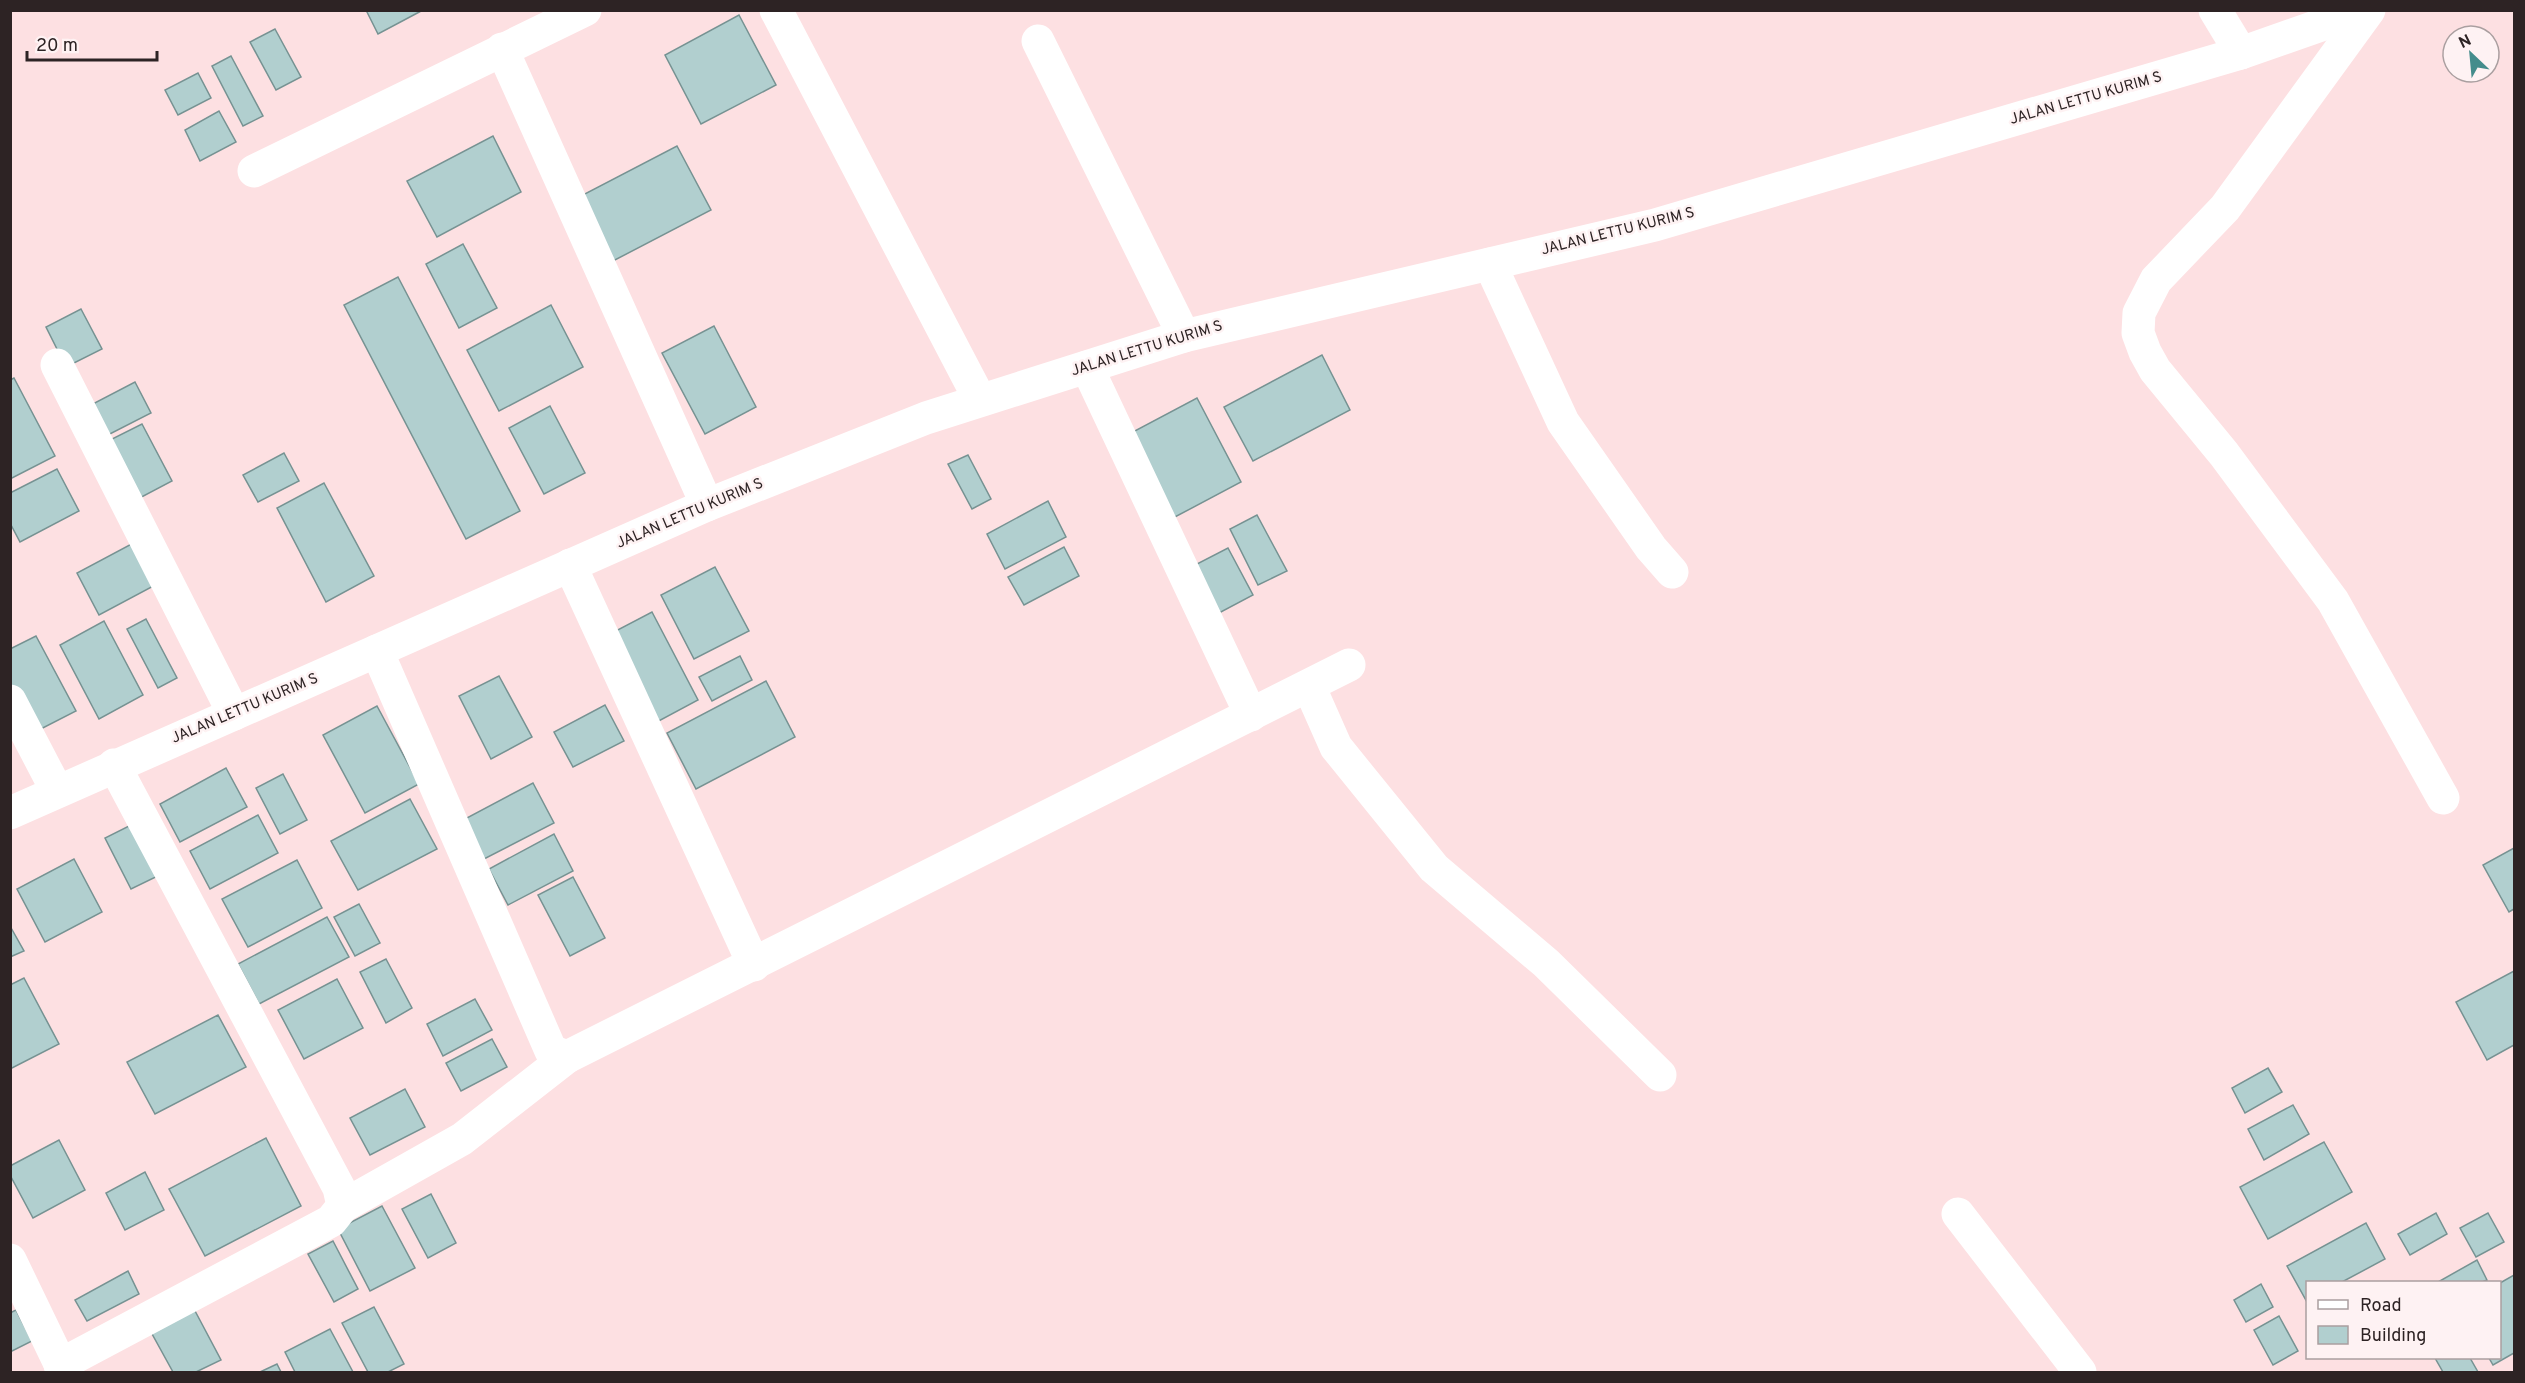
<svg xmlns="http://www.w3.org/2000/svg" width="2525" height="1383" viewBox="0 0 2525 1383" font-family="Overpass,sans-serif">
<rect width="100%" height="100%" fill="#fde0e2"/>
<g fill="#b1cfcf" stroke="#769292" stroke-width="1.5">
<polygon points="366,10 423,10 378,34"/>
<polygon points="739,15 776,85 701,124 665,55"/>
<polygon points="275,29 301,77 276,90 250,42"/>
<polygon points="231,56 263,116 243,126 212,66"/>
<polygon points="198,73 211,98 178,115 165,90"/>
<polygon points="219,111 236,142 200,161 185,130"/>
<polygon points="493,136 521,192 437,237 407,181"/>
<polygon points="677,146 711,210 611,262 577,198"/>
<polygon points="463,244 497,308 459,328 426,264"/>
<polygon points="398,277 520,511 466,539 344,305"/>
<polygon points="551,305 583,367 499,411 467,350"/>
<polygon points="81,309 102,349 66,367 46,327"/>
<polygon points="714,326 756,407 705,434 662,353"/>
<polygon points="1322,355 1350,410 1253,461 1224,407"/>
<polygon points="14,378 55,456 10,479 10,380"/>
<polygon points="135,382 151,413 102,438 85,408"/>
<polygon points="1197,398 1241,482 1173,518 1129,434"/>
<polygon points="550,406 585,473 544,494 509,428"/>
<polygon points="142,424 172,481 134,501 104,443"/>
<polygon points="284,453 299,481 258,502 243,475"/>
<polygon points="968,455 991,499 972,509 948,464"/>
<polygon points="57,469 79,511 20,542 10,523 10,493"/>
<polygon points="324,483 374,576 326,602 277,508"/>
<polygon points="1048,501 1066,537 1005,569 987,534"/>
<polygon points="1257,515 1287,571 1258,585 1230,529"/>
<polygon points="139,540 161,582 99,615 77,573"/>
<polygon points="1064,547 1079,576 1024,605 1008,577"/>
<polygon points="1228,548 1253,595 1219,613 1193,566"/>
<polygon points="715,567 749,631 694,659 661,595"/>
<polygon points="652,612 698,700 655,723 608,635"/>
<polygon points="146,619 177,678 158,688 127,629"/>
<polygon points="104,621 143,695 99,719 60,645"/>
<polygon points="36,636 76,711 33,733 10,690 10,649"/>
<polygon points="740,656 752,680 712,701 699,677"/>
<polygon points="499,676 532,737 491,759 459,696"/>
<polygon points="766,681 795,737 696,789 667,733"/>
<polygon points="605,705 624,741 573,767 554,732"/>
<polygon points="377,706 419,784 365,813 323,735"/>
<polygon points="226,768 247,807 180,842 160,804"/>
<polygon points="283,774 307,820 280,834 256,788"/>
<polygon points="533,783 554,823 484,859 463,820"/>
<polygon points="410,799 437,849 358,890 331,841"/>
<polygon points="258,815 278,853 210,889 190,851"/>
<polygon points="137,822 164,873 131,889 105,838"/>
<polygon points="554,834 573,871 508,905 489,869"/>
<polygon points="2514,848 2514,909 2509,912 2483,865"/>
<polygon points="74,859 102,912 45,942 17,889"/>
<polygon points="297,860 322,908 248,947 222,899"/>
<polygon points="573,877 605,938 570,956 538,895"/>
<polygon points="359,904 380,943 355,956 334,917"/>
<polygon points="327,917 349,957 259,1004 238,964"/>
<polygon points="10,926 24,951 10,957"/>
<polygon points="386,959 412,1008 386,1023 360,972"/>
<polygon points="2514,971 2514,1045 2487,1060 2456,1002"/>
<polygon points="24,978 59,1044 10,1069 10,985"/>
<polygon points="337,979 363,1028 304,1059 278,1010"/>
<polygon points="475,999 492,1030 443,1056 427,1024"/>
<polygon points="218,1015 246,1067 155,1114 127,1062"/>
<polygon points="492,1039 507,1067 461,1091 446,1063"/>
<polygon points="2268,1068 2282,1092 2245,1113 2232,1088"/>
<polygon points="405,1089 425,1127 370,1155 350,1118"/>
<polygon points="2293,1105 2309,1134 2264,1160 2248,1129"/>
<polygon points="266,1138 301,1206 205,1256 169,1189"/>
<polygon points="59,1140 85,1190 33,1218 10,1175 10,1166"/>
<polygon points="2324,1142 2352,1192 2268,1239 2240,1187"/>
<polygon points="145,1172 164,1210 125,1230 106,1193"/>
<polygon points="431,1194 456,1243 428,1258 402,1209"/>
<polygon points="382,1206 415,1268 370,1291 338,1229"/>
<polygon points="2436,1213 2447,1234 2410,1255 2398,1234"/>
<polygon points="2488,1213 2504,1242 2476,1257 2460,1228"/>
<polygon points="2366,1223 2385,1259 2342,1282 2308,1282 2307,1302 2287,1266"/>
<polygon points="333,1241 358,1289 334,1302 308,1254"/>
<polygon points="2477,1260 2487,1280 2482,1282 2438,1282"/>
<polygon points="128,1271 139,1294 87,1321 75,1300"/>
<polygon points="2514,1275 2514,1353 2493,1365 2489,1358 2500,1358 2500,1283"/>
<polygon points="2261,1284 2273,1307 2246,1322 2234,1300"/>
<polygon points="374,1307 404,1364 388,1372 368,1372 342,1323"/>
<polygon points="194,1309 221,1360 196,1372 173,1372 151,1332"/>
<polygon points="16,1310 32,1341 10,1352 10,1313"/>
<polygon points="2279,1316 2298,1351 2273,1365 2254,1330"/>
<polygon points="330,1329 353,1372 295,1372 285,1352"/>
<polygon points="2435,1358 2470,1358 2478,1372 2443,1372"/>
<polygon points="277,1364 281,1372 260,1372"/>
</g>
<g fill="none" stroke-linecap="round" stroke-linejoin="round">
<g stroke="#fff" stroke-width="33">
<polyline points="776,10 980,400"/>
<polyline points="2215,10 2241,53"/>
<polyline points="2369,10 2225,208 2156,280 2139,313 2138,333 2145,352 2155,370 2224,454 2333,601 2443,798"/>
<polyline points="1038,41 1184,336"/>
<polyline points="502,49 707,505"/>
<polyline points="254,171 585,10"/>
<polyline points="1490,264 1563,422 1651,548 1672,572"/>
<polyline points="57,365 234,714"/>
<polyline points="1087,367 1251,715"/>
<polyline points="570,565 754,965"/>
<polyline points="377,651 551,1051 567,1057 1349,665"/>
<polyline points="1309,686 1336,747 1434,868 1546,963 1660,1075"/>
<polyline points="10,701 57,791"/>
<polyline points="10,813 707,505 926,418 1184,336 1655,225 2241,53 2364,10"/>
<polyline points="343,1206 462,1139 567,1057"/>
<polyline points="1958,1214 2080,1372"/>
<polyline points="10,1260 64,1372"/>
<polyline points="60,1365 331,1221 343,1206 339,1188 114,765"/>
</g>
</g>
<g text-anchor="middle" dominant-baseline="central" stroke-width="5" stroke-linejoin="round" paint-order="stroke">
<g font-size="15" fill="#2d2324" stroke="#fef2f3">
<text transform="translate(2086 99) rotate(-16)">JALAN LETTU KURIM S</text>
<text transform="translate(1618 232) rotate(-14)">JALAN LETTU KURIM S</text>
<text transform="translate(1147 349) rotate(-17)">JALAN LETTU KURIM S</text>
<text transform="translate(690 514) rotate(-23)">JALAN LETTU KURIM S</text>
<text transform="translate(245 709) rotate(-23)">JALAN LETTU KURIM S</text>
</g>
</g>
<rect width="2525" height="1383" fill="none" stroke="#2d2324" stroke-width="24"/>
<rect x="2306" y="1281" width="195" height="78" fill="#fef2f3" stroke="#aa9fa0" stroke-width="1.5"/>
<rect x="2318" y="1300" width="30" height="9" fill="#ffffff" stroke="#aa9fa0" stroke-width="1.5"/>
<text x="2360" y="1311" font-size="18" fill="#2d2324">Road</text>
<rect x="2318" y="1326" width="30" height="18" fill="#b1cfcf" stroke="#aa9fa0" stroke-width="1.5"/>
<text x="2360" y="1341" font-size="18" fill="#2d2324">Building</text>
<g transform="translate(2471 54) rotate(334)"><circle r="28" fill="#fef2f3" stroke="#aa9fa0" stroke-width="1.5"/>
<path d="M0-4.5L10 22L0 15L-10 22Z" fill="#448c8c"/>
<text y="-9" font-size="16" font-weight="bold" text-anchor="middle" fill="#2d2324">N</text>
</g>
<path d="M27 51v9h130v-9" fill="none" stroke="#2d2324" stroke-width="3"/>
<text x="36" y="51" font-size="18" fill="#2d2324" stroke="#fef2f3" stroke-width="4.5" paint-order="stroke">20 m</text>
</svg>
